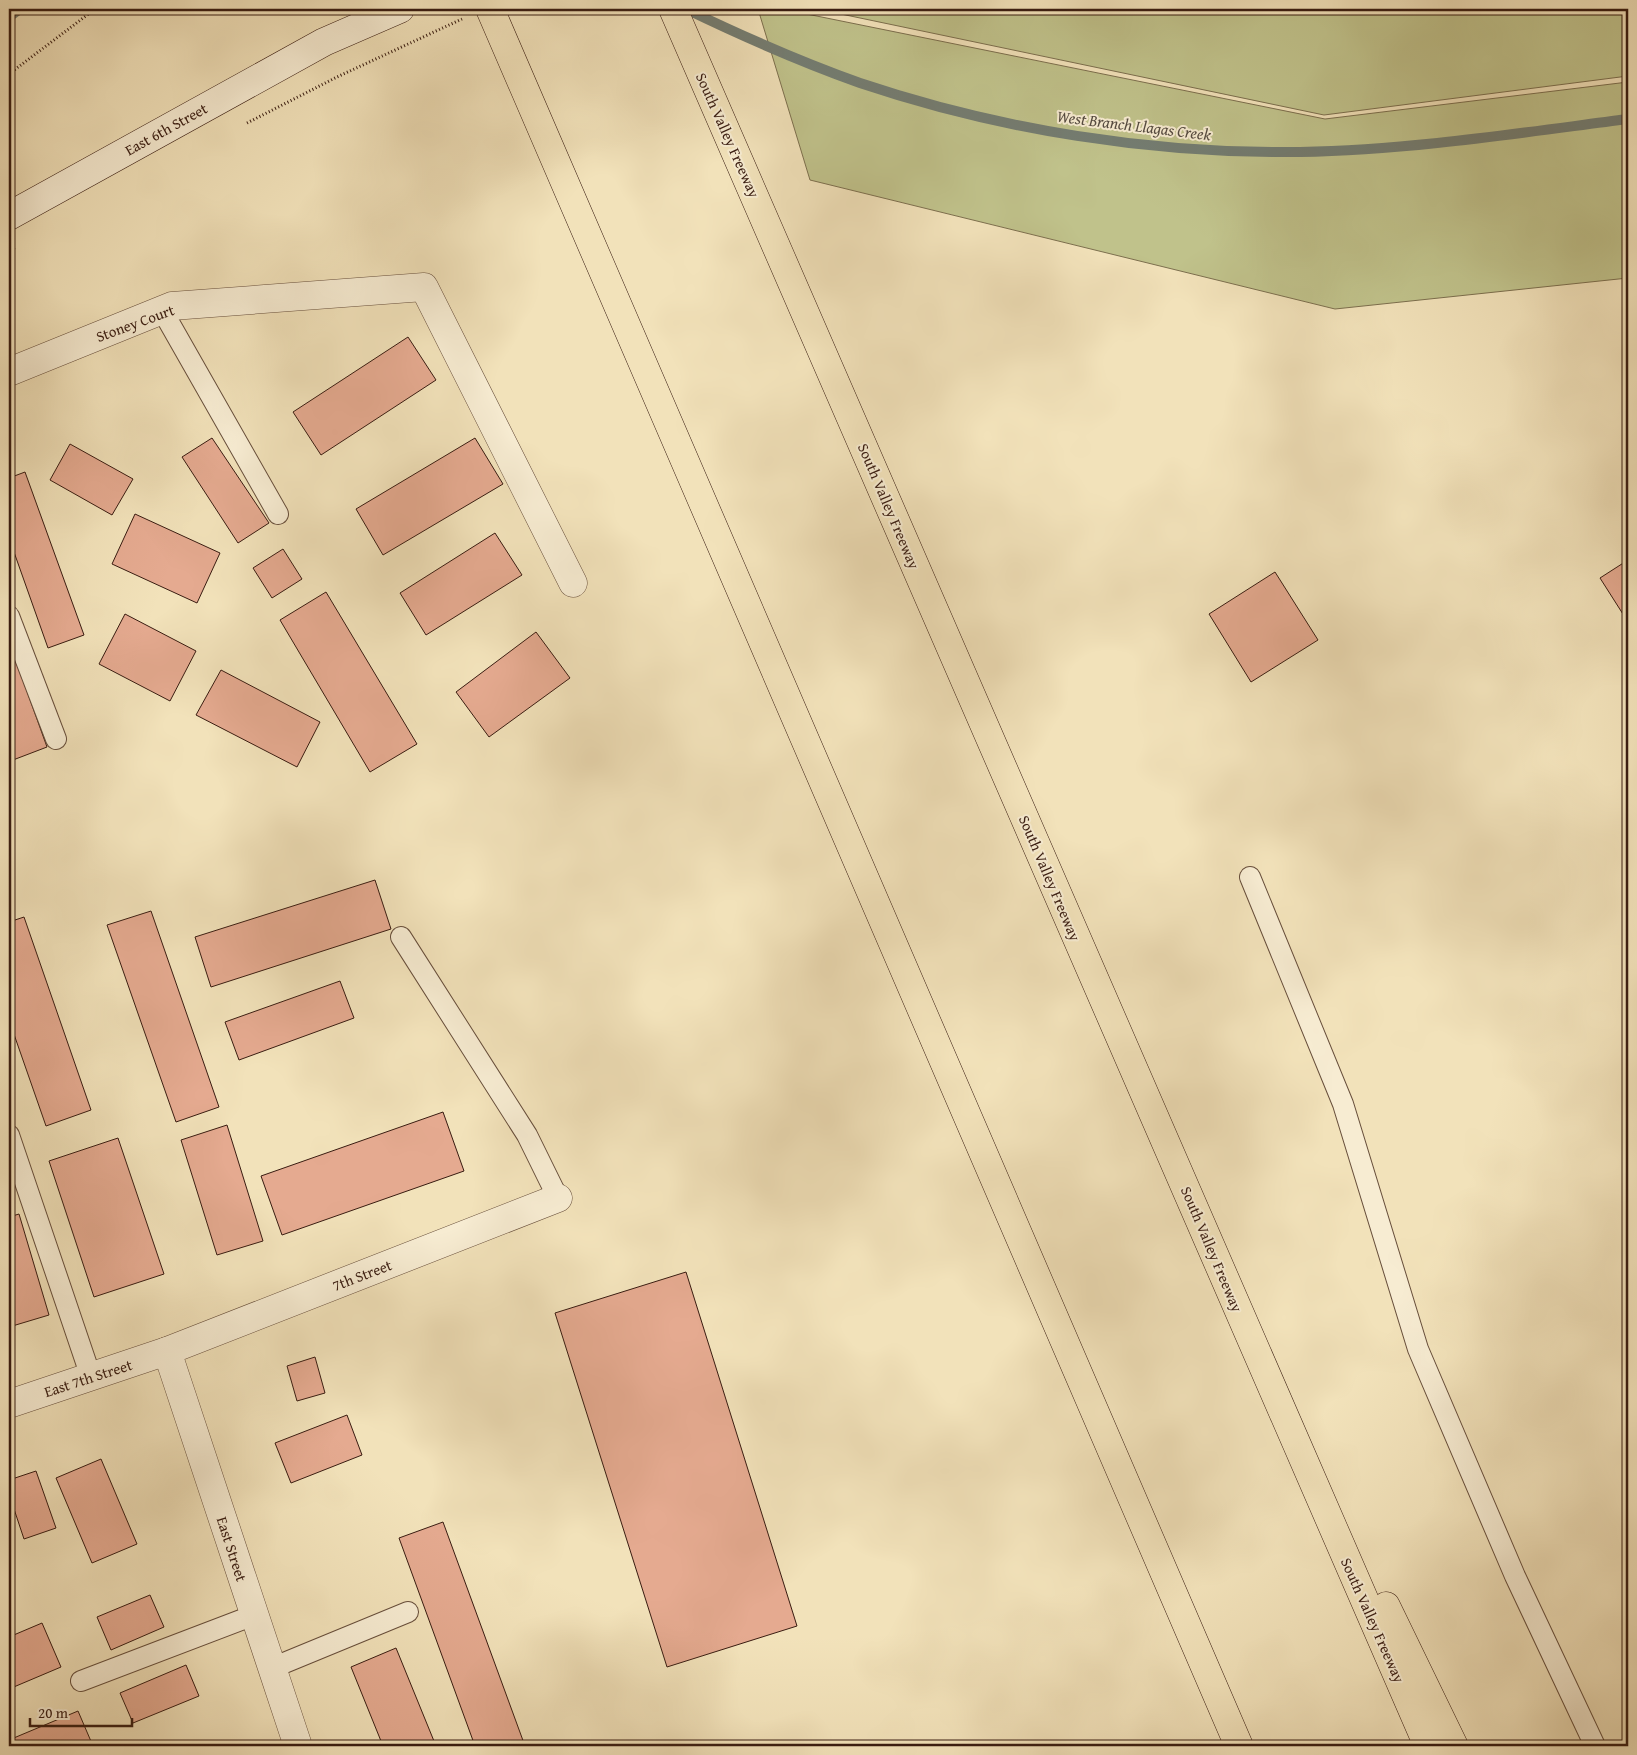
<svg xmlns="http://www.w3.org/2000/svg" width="1637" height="1755" viewBox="0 0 1637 1755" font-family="'Gentium Book Plus',serif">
<rect width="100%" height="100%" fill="#f2e2ba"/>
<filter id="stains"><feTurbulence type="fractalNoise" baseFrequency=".004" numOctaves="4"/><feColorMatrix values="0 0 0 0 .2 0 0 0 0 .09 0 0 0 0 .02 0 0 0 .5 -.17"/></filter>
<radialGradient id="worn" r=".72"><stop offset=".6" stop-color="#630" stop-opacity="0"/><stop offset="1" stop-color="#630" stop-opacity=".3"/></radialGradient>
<g fill="#c0c28b" stroke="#7c6f4e">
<polygon points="758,9 782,9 1325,119 1628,82 1628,278 1335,309 810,180"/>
<polygon points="817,9 1628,9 1628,76 1324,115"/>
</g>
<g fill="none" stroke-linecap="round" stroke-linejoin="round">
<g stroke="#747d72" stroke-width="10">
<path d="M686,9C742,36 801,62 860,83C1000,130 1152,154 1300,152C1410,150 1519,133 1628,119"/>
<polyline points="9,17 20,9"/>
</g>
</g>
<g fill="#e5aa90" stroke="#391c11">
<polygon points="408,337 436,380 321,455 293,412"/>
<polygon points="212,438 269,523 238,543 182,457"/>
<polygon points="475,438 503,484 383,555 356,509"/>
<polygon points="70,444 133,479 112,515 50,480"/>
<polygon points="25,472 84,635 48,648 9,538 9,478"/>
<polygon points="135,514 220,553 197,603 112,564"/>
<polygon points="495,533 522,575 426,635 400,593"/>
<polygon points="283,549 302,579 272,598 253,568"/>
<polygon points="1628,560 1628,622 1600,578"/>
<polygon points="1275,572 1318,640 1251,682 1209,614"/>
<polygon points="326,592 417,744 370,772 280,620"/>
<polygon points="125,614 196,651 170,701 99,664"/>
<polygon points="536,632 570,678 489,737 456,692"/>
<polygon points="9,641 47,747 13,760 9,748"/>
<polygon points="221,670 320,722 297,767 196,715"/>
<polygon points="375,880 391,929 211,987 195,937"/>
<polygon points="151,911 219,1107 176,1122 107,925"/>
<polygon points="24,917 91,1110 46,1126 9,1020 9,922"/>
<polygon points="340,981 354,1018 239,1060 225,1022"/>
<polygon points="443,1112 464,1171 282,1235 261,1176"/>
<polygon points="227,1125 263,1241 217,1255 181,1140"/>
<polygon points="118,1138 164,1274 94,1297 49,1161"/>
<polygon points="19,1214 49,1315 9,1327 9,1217"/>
<polygon points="686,1272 797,1626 667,1667 555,1313"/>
<polygon points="315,1357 325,1393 297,1401 287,1366"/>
<polygon points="347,1415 362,1455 291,1483 275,1443"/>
<polygon points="101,1459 137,1544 92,1563 56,1478"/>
<polygon points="36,1471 56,1528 24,1539 9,1494 9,1480"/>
<polygon points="443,1522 525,1746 475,1746 399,1538"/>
<polygon points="150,1595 164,1627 111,1650 97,1617"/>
<polygon points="42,1623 61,1667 9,1689 9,1637"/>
<polygon points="396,1648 436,1746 383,1746 351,1667"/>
<polygon points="186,1665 199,1696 133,1723 120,1693"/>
<polygon points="78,1711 93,1746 9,1746 9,1740"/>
</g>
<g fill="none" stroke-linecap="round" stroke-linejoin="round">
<defs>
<g id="lane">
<polyline points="162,310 278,514"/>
<polyline points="9,616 56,739"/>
<polyline points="1250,877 1343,1104 1418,1349 1515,1576 1595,1746"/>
<polyline points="401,937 527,1135 558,1198"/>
<polyline points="9,1135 91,1377"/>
<polyline points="272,1668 408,1612"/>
<polyline points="81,1681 254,1615"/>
</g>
<g id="street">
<polyline points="9,372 172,306 424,287 573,583"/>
<polyline points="167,1351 298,1746"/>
<polyline points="9,1404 167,1351 558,1198"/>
</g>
<polyline id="secondary" points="9,216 324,42 400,9"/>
<g id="highway">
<polyline points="490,9 1239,1746"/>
<polyline points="673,9 1428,1746"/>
<polyline points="1386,1606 1454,1746"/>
</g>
</defs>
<use href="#lane" stroke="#674e3b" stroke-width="22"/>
<use href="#street" stroke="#674e3b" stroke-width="29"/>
<use href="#secondary" stroke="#391c11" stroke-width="29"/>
<use href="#highway" stroke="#391c11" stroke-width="29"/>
<g stroke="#391c11" stroke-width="3" stroke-dasharray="1 2.5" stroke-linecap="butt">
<polyline points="9,74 95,9"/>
<polyline points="247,123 337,77 462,19"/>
<polyline points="9,252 15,248"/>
</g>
<use href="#lane" stroke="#f7ecd2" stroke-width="20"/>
<use href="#street" stroke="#f7ecd2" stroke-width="28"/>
<use href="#secondary" stroke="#f7ecd2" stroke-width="28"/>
<use href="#highway" stroke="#f2e2ba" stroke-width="28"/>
</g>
<g text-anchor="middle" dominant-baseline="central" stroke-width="4" stroke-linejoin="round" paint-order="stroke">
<g font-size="15" fill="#391c11" stroke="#f7ecd2">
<text transform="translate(166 129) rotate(-29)">East 6th Street</text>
<text transform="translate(728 135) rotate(66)">South Valley Freeway</text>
<text transform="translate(135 323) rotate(-20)">Stoney Court</text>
<text transform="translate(889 506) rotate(67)">South Valley Freeway</text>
<text transform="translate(1050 878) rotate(67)">South Valley Freeway</text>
<text transform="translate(1212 1249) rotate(67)">South Valley Freeway</text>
<text transform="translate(362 1275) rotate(-21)">7th Street</text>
<text transform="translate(88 1378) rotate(-18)">East 7th Street</text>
<text transform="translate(232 1549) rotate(72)">East Street</text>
<text transform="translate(1373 1620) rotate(66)">South Valley Freeway</text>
</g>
<g font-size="16" font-style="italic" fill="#564c42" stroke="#f7ecd2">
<text transform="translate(1134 125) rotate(7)">West Branch Llagas Creek</text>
</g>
</g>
<rect width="1637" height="1755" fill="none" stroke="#f2e2ba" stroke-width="30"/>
<rect x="10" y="10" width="1617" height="1735" fill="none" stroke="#391c11" stroke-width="2.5"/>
<rect x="15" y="15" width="1607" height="1725" fill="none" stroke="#391c11"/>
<path d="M30 1718v8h102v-8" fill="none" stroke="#391c11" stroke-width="2.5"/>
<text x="38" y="1718" font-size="15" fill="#391c11" stroke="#f7ecd2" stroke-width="4" paint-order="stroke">20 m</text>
<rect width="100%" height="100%" filter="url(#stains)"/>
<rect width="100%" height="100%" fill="url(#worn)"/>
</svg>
